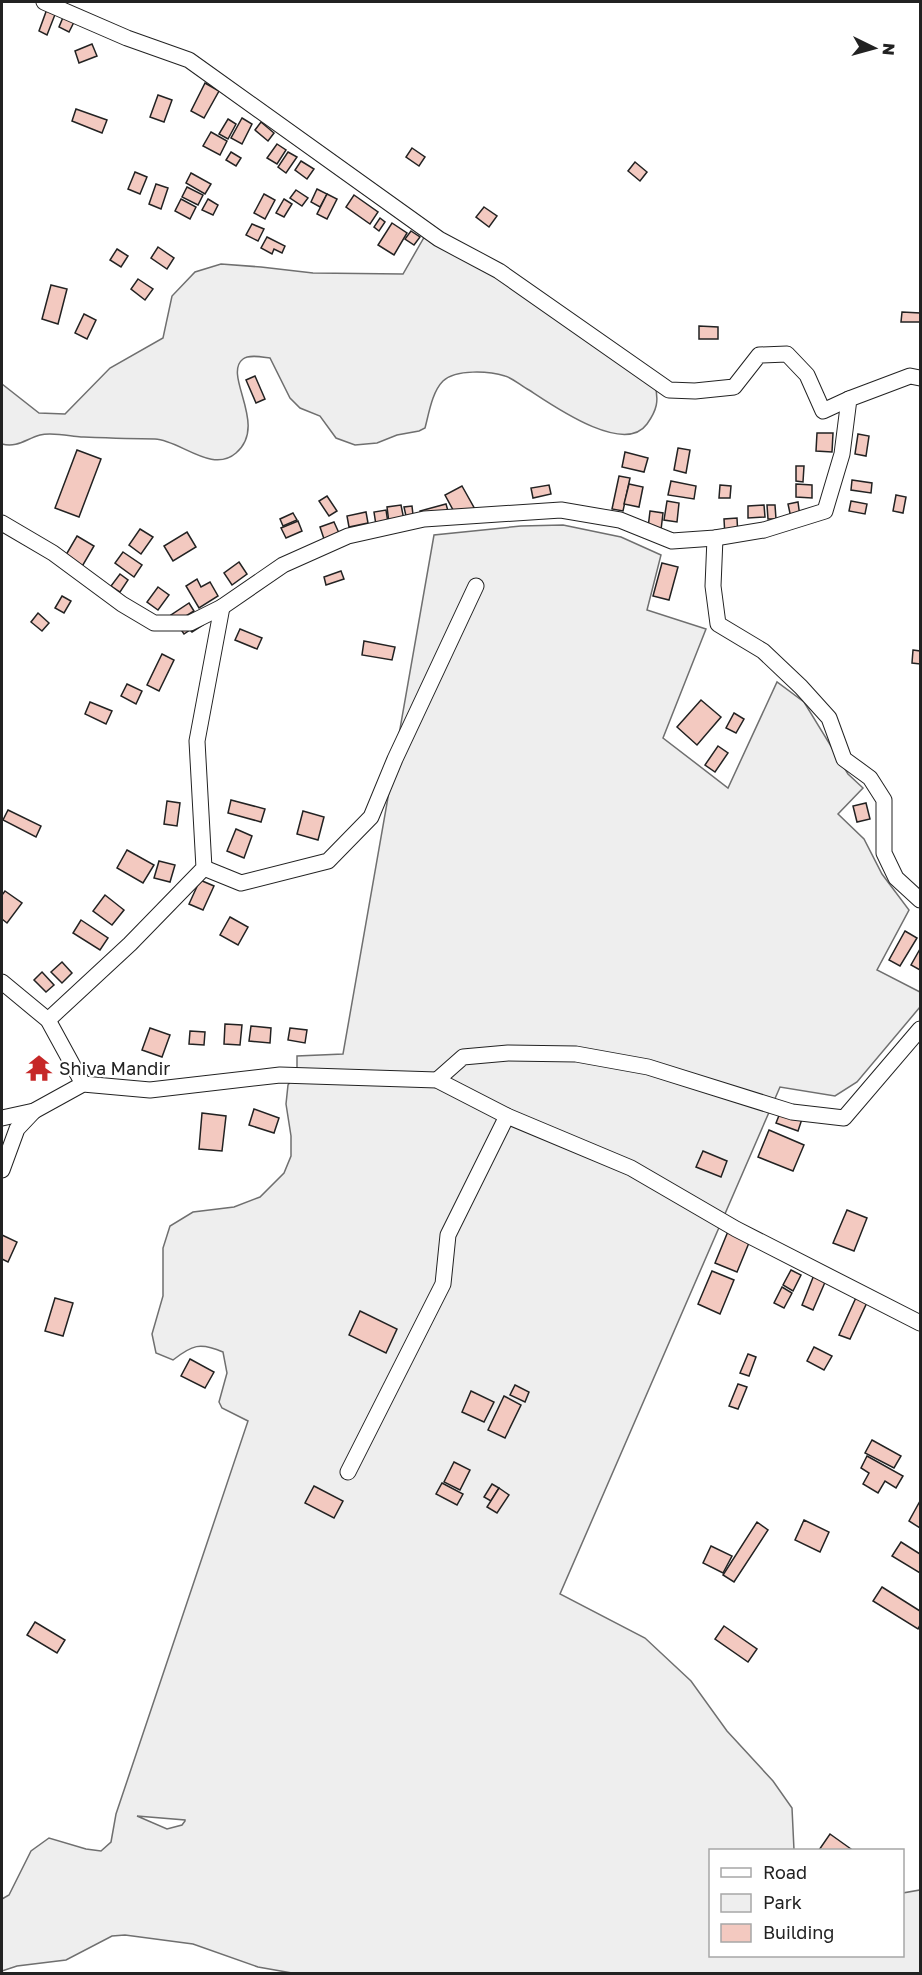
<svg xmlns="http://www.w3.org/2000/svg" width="922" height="1975" viewBox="0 0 922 1975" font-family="'Golos Text',sans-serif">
<rect width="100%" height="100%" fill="#fff"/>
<g fill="#eee" stroke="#6f6f6f" stroke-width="1.5" fill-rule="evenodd">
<path d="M430,227L655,385C659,401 657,410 647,424C624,456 552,405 529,390C521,386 513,378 505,376C489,371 456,369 443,381C432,392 429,413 425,428L419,431L397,435L377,443L355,445L336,438L320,416L300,408L290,398L270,358C262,357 249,354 243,359C222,375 269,425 236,453C212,474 180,440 155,439C130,439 106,438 81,437C69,436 52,432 40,435C26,439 17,448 2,444V384L39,413L65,414L110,368L163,338L172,296L195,272L221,264L261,267L313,273L403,274Z"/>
<path d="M563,525L621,537L661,555L647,610L706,629L663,738L728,788L777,682L804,702L848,774L863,788L838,814L864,839L882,874L909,910L877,970L920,992V1007L857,1082L835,1096L780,1087L560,1594L645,1638L691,1681L727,1731L773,1781L792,1808L794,1850H710V1956H902L903,1893L920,1890V1973H292L258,1967L193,1944L125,1935L112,1936L66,1960L17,1966L2,1971V1899L9,1895L31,1851L49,1838L86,1849L101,1851L111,1842L116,1814L248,1421L222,1408L219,1402L227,1373L223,1352C200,1342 192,1345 173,1360L156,1353L152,1334L163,1296V1248L170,1226L193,1212L234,1207L260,1197L284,1173L291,1156V1136L286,1104L288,1085L297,1071V1056L343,1054L434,535L521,526ZM137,1816L185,1820V1821L182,1825L167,1829Z"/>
</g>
<g fill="#f3c9c0" stroke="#222" stroke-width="1.5">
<polygon points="47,9 56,12 47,35 39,31"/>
<polygon points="64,15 75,20 69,32 59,27"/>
<polygon points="92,44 97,56 79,63 75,51"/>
<polygon points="205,83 219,91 204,118 191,111"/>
<polygon points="158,95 172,100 164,122 150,117"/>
<polygon points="76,109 107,120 102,133 72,121"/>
<polygon points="242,118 252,124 242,144 231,138"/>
<polygon points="228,119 236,124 228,139 219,134"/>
<polygon points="261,122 274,133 268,141 255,130"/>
<polygon points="211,132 227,141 220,155 203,146"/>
<polygon points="277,144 286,150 277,164 267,158"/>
<polygon points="412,148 425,157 419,166 406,157"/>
<polygon points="231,152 241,158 236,166 226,160"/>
<polygon points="288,152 297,157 286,173 278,167"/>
<polygon points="301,161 314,169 307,179 295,170"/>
<polygon points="635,162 647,172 640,181 628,171"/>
<polygon points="135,172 147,177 140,194 128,189"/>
<polygon points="191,173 211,184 205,194 186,183"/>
<polygon points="156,184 168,188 161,209 149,204"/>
<polygon points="187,187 203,195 198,205 182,197"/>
<polygon points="317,189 327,194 320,207 311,202"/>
<polygon points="296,190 308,198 302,206 290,198"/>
<polygon points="264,194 275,200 265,219 254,213"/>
<polygon points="327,194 337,199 327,219 317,214"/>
<polygon points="354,195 378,212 370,224 346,207"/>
<polygon points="181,199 196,207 190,219 175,211"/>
<polygon points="208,199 218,205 213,215 202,210"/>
<polygon points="284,199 292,204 284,217 276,213"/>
<polygon points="484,207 497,216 489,227 476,217"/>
<polygon points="380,218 385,222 379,231 374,227"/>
<polygon points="392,223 407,233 394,255 378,245"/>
<polygon points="252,224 264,229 258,241 246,235"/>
<polygon points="411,231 420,237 414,245 405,239"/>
<polygon points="267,237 285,246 282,253 274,249 272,254 261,248"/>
<polygon points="158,247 174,258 167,269 151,258"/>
<polygon points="117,249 128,256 121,267 110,260"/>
<polygon points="138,279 153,289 145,300 131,289"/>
<polygon points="51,285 67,289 58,324 42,319"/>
<polygon points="902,312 920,313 920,322 901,322"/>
<polygon points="84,314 96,320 87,339 75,333"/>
<polygon points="699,326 718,327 718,339 699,339"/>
<polygon points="255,376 265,399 256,403 246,380"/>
<polygon points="817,433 833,433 832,452 816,451"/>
<polygon points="858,434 869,436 866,456 855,454"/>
<polygon points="678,448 690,450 686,473 674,470"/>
<polygon points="77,450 101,459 79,517 55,508"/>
<polygon points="625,452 648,458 644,472 622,467"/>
<polygon points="796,466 804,466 803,482 796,481"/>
<polygon points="619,476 630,478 623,511 612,509"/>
<polygon points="852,480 872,483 871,493 851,490"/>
<polygon points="671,481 696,486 694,499 668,495"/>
<polygon points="629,484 643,487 639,507 624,504"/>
<polygon points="796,484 812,485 812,498 796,497"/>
<polygon points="549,485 551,494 533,498 531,488"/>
<polygon points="720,485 731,486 730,498 719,498"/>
<polygon points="462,486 476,511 459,521 445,495"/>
<polygon points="896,495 906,497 903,513 893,511"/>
<polygon points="327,496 337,511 329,516 319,501"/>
<polygon points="667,501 679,503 677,522 664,520"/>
<polygon points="851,501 867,504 865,514 849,511"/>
<polygon points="798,502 800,517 791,518 788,504"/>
<polygon points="446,504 450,518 423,525 420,511"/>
<polygon points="401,505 404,520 389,523 387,507"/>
<polygon points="764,505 765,517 748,518 748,506"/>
<polygon points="767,505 775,505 776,519 768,519"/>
<polygon points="412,506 413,515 406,516 404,507"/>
<polygon points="386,510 388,523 376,525 374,512"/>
<polygon points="650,511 663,513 661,530 648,528"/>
<polygon points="366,512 368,523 349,527 347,516"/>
<polygon points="293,513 297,520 283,526 280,519"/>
<polygon points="737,518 738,537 725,537 724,519"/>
<polygon points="298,521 302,531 286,538 281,528"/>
<polygon points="334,522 339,533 324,539 320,527"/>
<polygon points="140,529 153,537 141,554 129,545"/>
<polygon points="187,532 196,547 173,561 164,546"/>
<polygon points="77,536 94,546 80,570 63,560"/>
<polygon points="123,552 142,565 134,577 115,563"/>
<polygon points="239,562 247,574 232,585 224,573"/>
<polygon points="662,563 678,567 669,600 653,596"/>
<polygon points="341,571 344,579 326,585 324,577"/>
<polygon points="120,574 128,580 120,592 111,586"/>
<polygon points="197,579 201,587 210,582 218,596 199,608 186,586"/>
<polygon points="158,587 169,595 158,610 147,602"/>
<polygon points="62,596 71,601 64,613 55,608"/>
<polygon points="189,603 194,611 186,616 188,618 196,613 203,625 192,632 190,630 184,634 171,615"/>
<polygon points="38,613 49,623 42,631 31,622"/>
<polygon points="240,629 262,638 257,649 235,640"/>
<polygon points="364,641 395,647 392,660 362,655"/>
<polygon points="913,650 920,651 920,664 912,663"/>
<polygon points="162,654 174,660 159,691 147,685"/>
<polygon points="127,684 142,691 136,704 121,696"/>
<polygon points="701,700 721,717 697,745 677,727"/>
<polygon points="90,702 112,711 106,724 85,714"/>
<polygon points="734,713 744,719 736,733 726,728"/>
<polygon points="718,746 728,753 715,772 705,765"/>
<polygon points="231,800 265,809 261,822 228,813"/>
<polygon points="167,801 180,803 177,826 164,824"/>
<polygon points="866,803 870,819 857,822 853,806"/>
<polygon points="8,810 41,826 36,837 3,820"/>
<polygon points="303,811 324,817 318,840 297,834"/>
<polygon points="236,829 252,836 244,858 227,851"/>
<polygon points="127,850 154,865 143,883 117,868"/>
<polygon points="159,861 175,865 170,882 154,878"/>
<polygon points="200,880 214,886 203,910 189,904"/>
<polygon points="5,891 22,903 7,923 2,919 2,895"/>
<polygon points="105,895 124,910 112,925 93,911"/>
<polygon points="230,917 248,927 238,945 220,935"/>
<polygon points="81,920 108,938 100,950 73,933"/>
<polygon points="905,931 917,938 900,966 889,960"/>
<polygon points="920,949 920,970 911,965"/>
<polygon points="62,962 72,973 62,983 51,972"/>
<polygon points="42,972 54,985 46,992 34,980"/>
<polygon points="225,1024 242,1025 240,1045 224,1044"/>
<polygon points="251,1026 271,1028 270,1043 249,1041"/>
<polygon points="150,1028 170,1035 162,1057 142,1050"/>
<polygon points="290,1028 307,1030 305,1043 288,1040"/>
<polygon points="190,1031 205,1032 204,1045 189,1044"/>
<polygon points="782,1108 803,1116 798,1131 776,1123"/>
<polygon points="254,1109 279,1118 274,1133 249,1125"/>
<polygon points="202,1113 226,1116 222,1151 199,1149"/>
<polygon points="769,1130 804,1145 793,1171 758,1157"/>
<polygon points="703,1151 727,1161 721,1177 696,1167"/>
<polygon points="847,1210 867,1218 854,1251 833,1243"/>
<polygon points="729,1229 751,1238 737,1272 715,1263"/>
<polygon points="2,1235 17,1242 8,1262 2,1259"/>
<polygon points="791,1270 801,1275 793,1291 783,1285"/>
<polygon points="712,1271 734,1280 720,1314 698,1304"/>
<polygon points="814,1275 826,1280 813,1310 802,1305"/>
<polygon points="782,1287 792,1293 784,1308 774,1303"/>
<polygon points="859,1291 870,1296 850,1339 839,1335"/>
<polygon points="55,1298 73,1303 63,1336 45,1331"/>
<polygon points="360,1311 397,1329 386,1353 349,1335"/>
<polygon points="814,1347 832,1356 824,1370 807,1361"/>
<polygon points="748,1354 756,1357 749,1376 740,1373"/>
<polygon points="190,1359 214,1372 205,1388 181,1376"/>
<polygon points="738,1384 747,1387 738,1409 729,1406"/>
<polygon points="515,1385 529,1392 525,1402 510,1395"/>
<polygon points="471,1391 494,1402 484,1422 462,1412"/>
<polygon points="504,1396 521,1405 505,1438 488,1430"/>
<polygon points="872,1440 901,1456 894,1468 865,1453"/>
<polygon points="867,1456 903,1476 896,1488 885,1481 878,1493 863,1484 869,1473 861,1468"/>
<polygon points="454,1462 470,1470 460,1490 444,1482"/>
<polygon points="442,1483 463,1494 457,1505 436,1494"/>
<polygon points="492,1484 499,1488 491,1501 484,1497"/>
<polygon points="314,1486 343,1501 334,1518 305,1503"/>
<polygon points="499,1488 509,1495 497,1513 487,1507"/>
<polygon points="920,1501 920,1528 909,1521"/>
<polygon points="804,1520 829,1532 820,1552 795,1540"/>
<polygon points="757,1522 768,1530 734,1582 723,1575"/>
<polygon points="901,1542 920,1554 920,1573 892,1556"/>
<polygon points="711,1546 732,1556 723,1573 703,1563"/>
<polygon points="882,1587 920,1611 920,1625 918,1629 873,1601"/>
<polygon points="35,1622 65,1640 57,1653 27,1635"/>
<polygon points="724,1626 757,1649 748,1662 715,1639"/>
<polygon points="830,1834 851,1849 850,1850 819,1850"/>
</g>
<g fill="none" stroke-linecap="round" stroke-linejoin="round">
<defs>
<g id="minor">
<polyline points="44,2 127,38 189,60 439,239 499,271 669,390 695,391 734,387 759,355 787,354 807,375 823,411 849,399"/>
<polyline points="2,523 53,553 122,604 154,623 190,623 222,607 283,565 348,536 424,519 561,510 620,520 672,541 715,538 764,530 825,511 842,454 849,399 910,376 920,378"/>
<polyline points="715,538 713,586 718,624 763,651 801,687 829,718 844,759 870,778 884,800 884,853 896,878 920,900"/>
<polyline points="204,868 241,883 328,861 371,817 395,759 476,586"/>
<polyline points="2,982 48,1020 83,1084"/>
<polyline points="48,1020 130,944 204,868 197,741 222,607"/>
<polyline points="437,1080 463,1057 508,1053 576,1054 648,1067 792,1112 844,1118 920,1029"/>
<polyline points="2,1118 34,1111 83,1084 150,1090 280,1075 437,1080 507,1116 631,1168 736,1229 920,1323"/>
<polyline points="2,1170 17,1129 34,1111"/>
<polyline points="348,1472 443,1284 448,1235 507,1116"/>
</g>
</defs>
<use href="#minor" stroke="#222" stroke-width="17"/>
<use href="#minor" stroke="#fff" stroke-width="15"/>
</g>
<defs>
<symbol id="temple-bare" viewBox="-9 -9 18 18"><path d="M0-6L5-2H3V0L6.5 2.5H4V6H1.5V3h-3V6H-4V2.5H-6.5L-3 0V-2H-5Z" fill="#c62828" stroke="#fff" stroke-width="2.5" paint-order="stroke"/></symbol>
</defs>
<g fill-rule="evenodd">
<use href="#temple-bare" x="20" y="1049" width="38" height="38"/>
</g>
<g text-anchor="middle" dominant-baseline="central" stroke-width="4.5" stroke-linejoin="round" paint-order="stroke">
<g font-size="18" fill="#222" stroke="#fff" text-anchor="start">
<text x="59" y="1068">Shiva Mandir</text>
</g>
</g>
<rect width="922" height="1975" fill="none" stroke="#222222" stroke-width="6"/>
<rect x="709" y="1849" width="195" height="108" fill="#ffffff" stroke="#a7a7a7" stroke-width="1.5"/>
<rect x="721" y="1868" width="30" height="9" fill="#ffffff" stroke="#a7a7a7" stroke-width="1.5"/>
<text x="763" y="1879" font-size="18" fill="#222222">Road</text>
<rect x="721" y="1894" width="30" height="18" fill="#eeeeee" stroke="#a7a7a7" stroke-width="1.5"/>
<text x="763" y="1909" font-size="18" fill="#222222">Park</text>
<rect x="721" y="1924" width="30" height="18" fill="#f3c9c0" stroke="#a7a7a7" stroke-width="1.5"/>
<text x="763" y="1939" font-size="18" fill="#222222">Building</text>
<g transform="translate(874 48) rotate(95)" stroke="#ffffff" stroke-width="4.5" paint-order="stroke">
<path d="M0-4.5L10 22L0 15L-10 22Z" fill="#222222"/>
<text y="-9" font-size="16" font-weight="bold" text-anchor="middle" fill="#222222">N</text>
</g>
</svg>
